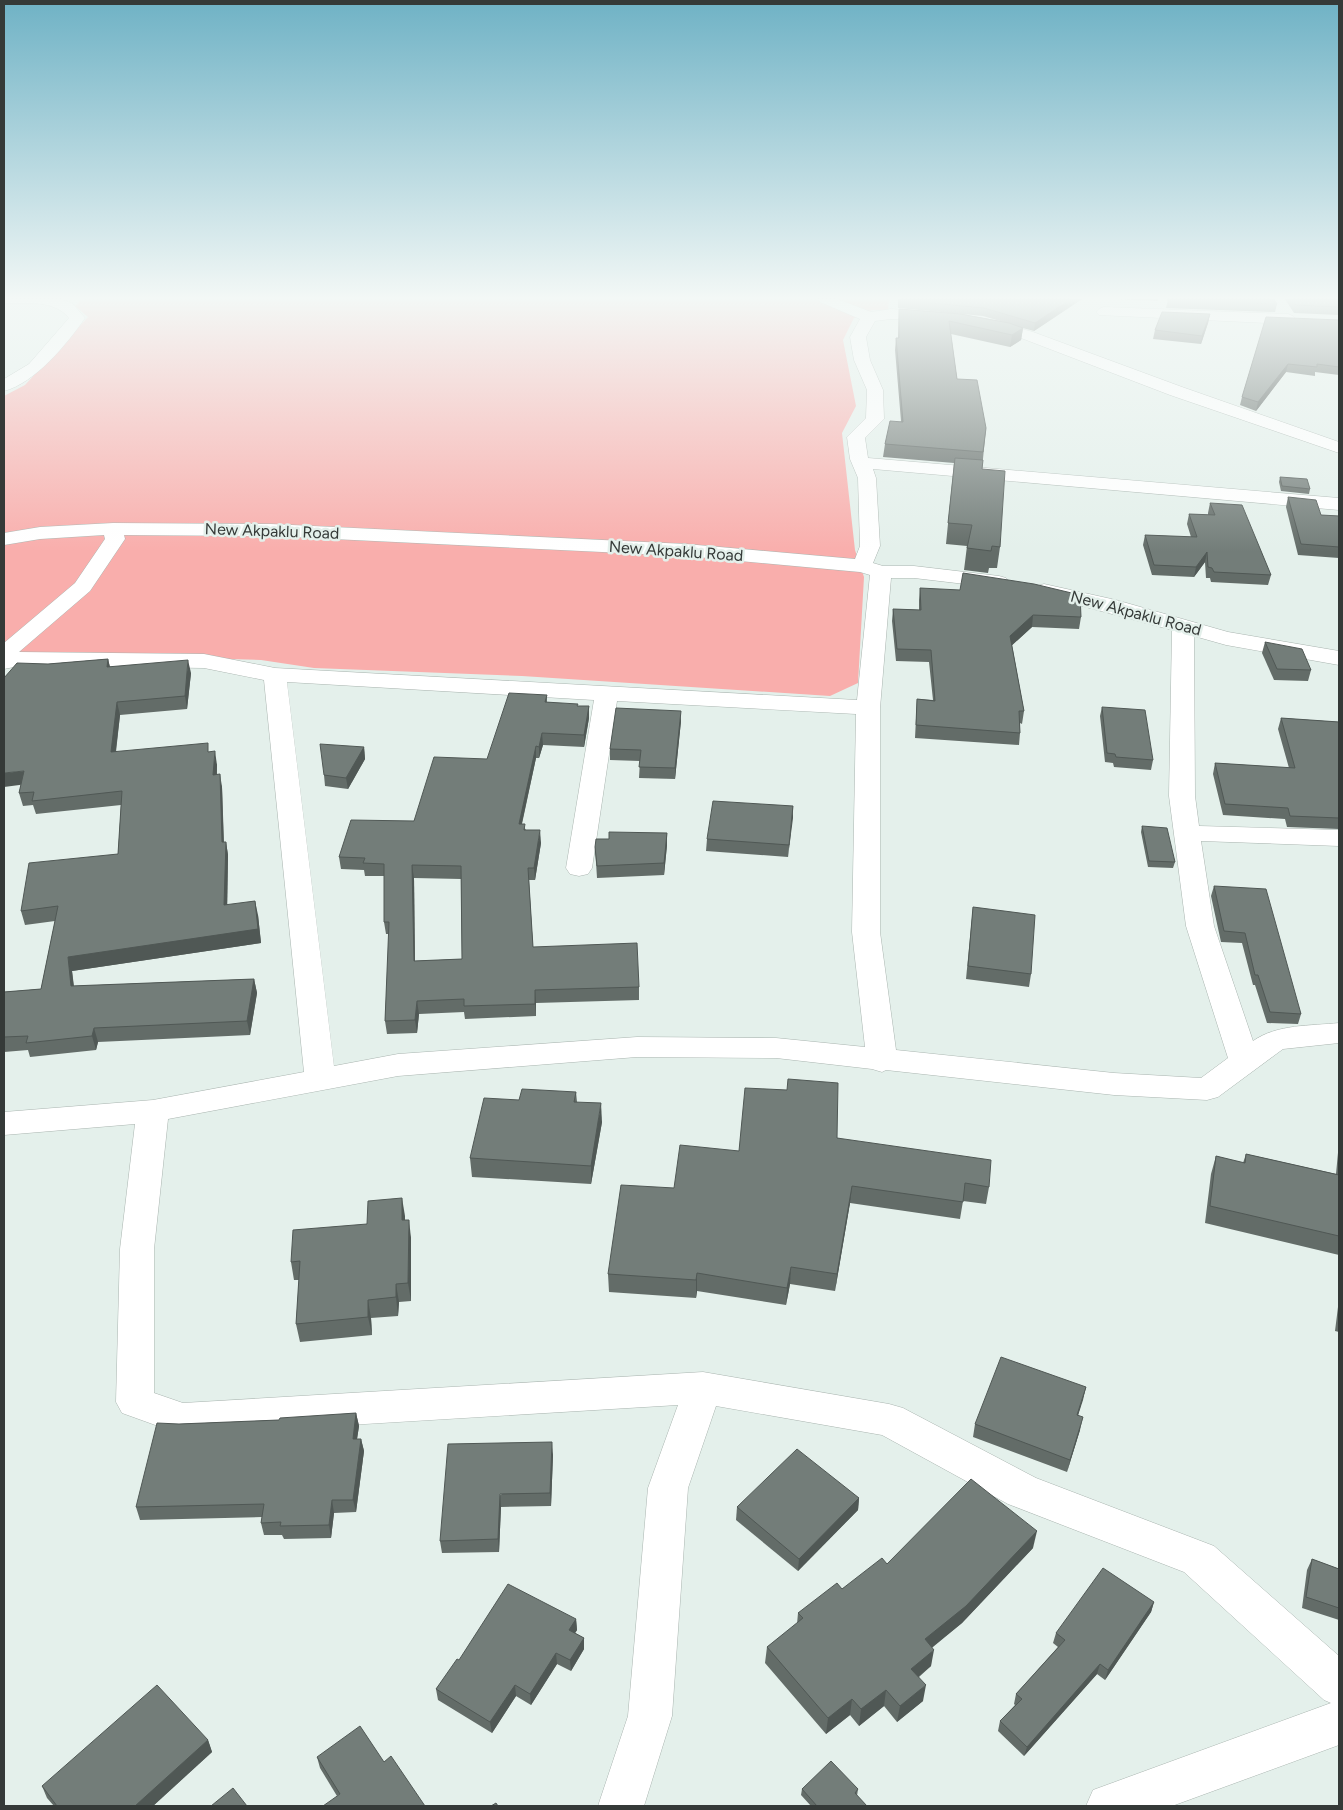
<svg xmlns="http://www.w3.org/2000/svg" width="1343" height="1810" viewBox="0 0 1343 1810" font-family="Figtree,sans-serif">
<rect width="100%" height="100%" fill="#e4f0eb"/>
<polygon fill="#f9aeac" points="82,299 889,299 888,310 872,310 854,318 843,340 856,406 842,433 855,550 864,577 858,683 830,696 522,676 314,668 261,660 50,654 4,657 4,396 25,385 88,317 75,306"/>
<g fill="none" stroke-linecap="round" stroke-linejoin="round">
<defs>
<g id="minor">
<path d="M4,299H60L72,303L85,318C67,344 35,383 4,391V379L29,364L69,318C53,299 27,304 4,303Z"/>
<path d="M818,299H837L871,312L891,309L936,312L941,314L944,317L941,320L936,322L891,319L875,321L866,337L870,360L883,390L884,419L865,438L868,458L1339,498V510L873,469L876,478L880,546L873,563L883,566H914L999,576L1006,578L1009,582L1006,586L999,588L914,578H891L880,708V932L896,1050L1114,1073L1201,1078L1228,1058L1186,926L1169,796L1172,630L1037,594L1034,590L1037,586L1044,584L1116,600L1228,632L1339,651V665L1226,645L1194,636L1195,796L1199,826L1339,830V846L1201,841L1214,926L1253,1041C1277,1024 1311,1026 1339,1023V1043L1283,1049L1218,1097L1207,1100L1114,1095L886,1070L882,1072L872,1069L776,1058L637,1057L398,1076L168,1119L154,1249V1393L183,1403L703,1372L889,1404L903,1408L1036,1478L1214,1546L1339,1656V1745L1172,1806H1086L1093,1790L1331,1703L1324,1700L1184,1572L1008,1504L882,1435L716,1406L688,1488L672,1716L644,1806H598L628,1716L648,1488L678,1405L183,1435L122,1413L116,1402L120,1249L135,1124L4,1135V1112L153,1100L304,1072L264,680L204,668L24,665L4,669V643L75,583L105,539L104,535L40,539L4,545V533L40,527L113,523L271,524L686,544L855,559L860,546L858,478L850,459L847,437L866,418L867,390L854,360L850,337L860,319L820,302ZM124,535L271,536L686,556L860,572L870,575L857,700L275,668L204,654L19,652L90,591L125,539ZM287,682L594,700L566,868L570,874L579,876L588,874L592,868L617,701L856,714L852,932L865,1047L776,1038L637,1037L398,1054L334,1066Z"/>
<polygon points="1104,307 1288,314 1293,316 1296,319 1293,322 1288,324 1099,315 1096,312 1099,309"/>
<polygon points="986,319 1033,332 1182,387 1339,442 1339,453 1170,395 1021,338 981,327 978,324 981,321"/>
</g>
</defs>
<use href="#minor" stroke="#aab5b0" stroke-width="1"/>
<use href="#minor" fill="#fff" fill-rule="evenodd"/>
</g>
<g fill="#636c68" fill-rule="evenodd">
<path d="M898,299H1082L1034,331L1019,327L1023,328L1021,340L1010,347L951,334L957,379L986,428L982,469L1000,547L997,568H989L988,573L964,570L967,546L946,544L954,463L883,457L885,444L901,421L895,350L896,338H898L899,309L952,313L898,308ZM962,314L983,316L1000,321Z"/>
<polygon points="1113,299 1158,299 1158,301"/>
<polygon points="1168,299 1277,304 1275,312 1166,308"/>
<polygon points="1285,299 1339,299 1339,315 1294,313"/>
<polygon points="1210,314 1208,323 1201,344 1153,339 1155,330"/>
<polygon points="1339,320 1339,375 1315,372 1315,376 1286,372 1256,411 1240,405 1242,397"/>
<polygon points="1280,477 1310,489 1309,494 1281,491 1279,482"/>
<polygon points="1288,497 1321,515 1339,516 1339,558 1298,555 1286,507"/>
<polygon points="1210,503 1271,575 1268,585 1211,582 1210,578 1206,578 1205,562 1194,577 1152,575 1143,545 1145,535 1191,537 1187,524 1189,514 1208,515 1208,513"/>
<polygon points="920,588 1081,617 1079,629 1032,627 1012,645 1024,711 1022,724 1020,723 1020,733 1019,745 915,738 917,699 933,700 929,662 896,661 892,621 893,609 919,610 919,600"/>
<polygon points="1265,642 1311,670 1308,681 1274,680 1262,653"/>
<polygon points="108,659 110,667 191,673 187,709 120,715 116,752 210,752 217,765 217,774 222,787 224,842 226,842 228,855 227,905 258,915 261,943 72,971 74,986 254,979 257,993 250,1035 98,1042 96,1050 30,1057 28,1050 4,1052 4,992 41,989 55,921 25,925 21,911 118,854 121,805 36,814 33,805 23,806 19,793 48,664"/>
<path d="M547,695V702L578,706H589V718L584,747L543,745L539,758H536L522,824L526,830L541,843L535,880H529L533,947L639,987V1000L536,1003V1016L465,1019L464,1012L419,1014L417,1033L387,1034L385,1021L389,934H386L384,922V876H365L364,870L341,869L339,857L414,821L487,759ZM414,878L461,879L462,959L415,961Z"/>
<polygon points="1102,707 1153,760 1151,770 1114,767 1113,763 1105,762 1100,716"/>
<polygon points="1281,718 1339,722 1339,829 1287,827 1285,819 1223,815 1213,774 1215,763 1289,768 1278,729"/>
<polygon points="681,721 675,779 639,778 640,761 610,760 610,749"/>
<polygon points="364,747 365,759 348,789 325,786 324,775"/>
<polygon points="793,806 788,857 706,851 707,839"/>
<polygon points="1142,826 1175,862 1173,868 1148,867 1141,832"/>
<polygon points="667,833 667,845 664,875 597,878 595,847 609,839"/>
<polygon points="1214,886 1301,1014 1298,1024 1267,1023 1255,985 1253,985 1242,943 1221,942 1211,896"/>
<polygon points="973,907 1031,974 1029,987 966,979"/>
<polygon points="576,1092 577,1102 602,1122 591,1184 472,1177 470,1158 519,1100"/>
<polygon points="837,1138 989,1187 986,1204 963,1201 960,1219 850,1203 835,1291 790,1284 786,1305 697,1291 696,1298 609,1292 608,1274 674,1188 739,1151"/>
<polygon points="1339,1142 1339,1255 1205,1223 1211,1174 1216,1156 1243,1163 1246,1154 1336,1174"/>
<polygon points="405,1216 405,1220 411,1238 411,1301 399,1302 398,1316 371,1318 372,1335 300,1342 296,1324 299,1280 294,1280 291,1262 367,1224"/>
<polygon points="1339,1299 1339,1332 1335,1331"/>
<polygon points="1086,1387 1078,1415 1080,1430 1067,1472 973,1437 975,1424"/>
<polygon points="356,1413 359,1426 357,1439 361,1439 364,1451 356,1512 334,1513 331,1538 284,1539 282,1535 264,1535 261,1523 262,1517 140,1520 136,1507 179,1424 279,1420"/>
<polygon points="553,1455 551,1506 501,1507 499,1552 442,1553 440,1541"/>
<polygon points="859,1498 858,1510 798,1571 736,1520 737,1507"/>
<polygon points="1033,1548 962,1623 932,1647 931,1666 919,1677 923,1701 897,1722 884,1706 859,1726 850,1715 826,1734 765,1663 767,1647 797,1624 798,1613 887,1564"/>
<polygon points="1312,1559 1339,1569 1339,1620 1336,1619 1302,1608 1307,1570"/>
<polygon points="1154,1602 1151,1612 1105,1680 1097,1674 1024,1756 998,1731 1000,1721 1015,1705 1014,1704 1016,1694 1058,1647 1053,1643 1056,1633"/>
<polygon points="576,1619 577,1630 575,1633 584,1638 584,1649 571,1671 557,1664 531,1705 516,1696 492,1733 438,1700 436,1689 459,1660"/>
<polygon points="208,1740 212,1752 153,1806 54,1806 47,1798 42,1786"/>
<polygon points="317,1757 384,1762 337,1796 320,1768"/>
<polygon points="802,1789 858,1789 857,1796 867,1806 811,1806 801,1795"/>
</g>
<g fill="#505855">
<polygon points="1071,299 1082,299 1034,331 1035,323"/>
<polygon points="1210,314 1208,323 1201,344 1202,336"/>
<polygon points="1023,328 1021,340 1010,347 1012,335"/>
<polygon points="1288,364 1286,372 1256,411 1258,402"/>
<polygon points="1207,552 1205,562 1194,577 1196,567"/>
<polygon points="1033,615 1032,627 1008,649 1010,636"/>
<polygon points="108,659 111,672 107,667"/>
<polygon points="188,660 191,673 187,709 185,696"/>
<polygon points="117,702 120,715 114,765 111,752"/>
<polygon points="589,706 589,718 584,747 584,735"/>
<polygon points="681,711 681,721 675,779 675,768"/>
<polygon points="542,733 543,745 539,758 539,747"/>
<polygon points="536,746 536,758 519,836 519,824"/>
<polygon points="364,747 365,759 348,789 346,778"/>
<polygon points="215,751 217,765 216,788 213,775"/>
<polygon points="24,771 27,784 4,787 4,773"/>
<polygon points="220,774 222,787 224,856 222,842"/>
<polygon points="793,806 793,818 788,857 789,845"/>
<polygon points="540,830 541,843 535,880 534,868"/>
<polygon points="667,833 667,845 664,875 664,863"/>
<polygon points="226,842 228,855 227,919 224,905"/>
<polygon points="412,865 414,878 415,973 414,961"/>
<polygon points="255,901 258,915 261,943 72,971 75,1000 71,986 68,957"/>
<polygon points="254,979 257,993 250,1035 247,1021"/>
<polygon points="535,990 536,1003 536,1016 535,1004"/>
<polygon points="417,1001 419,1014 417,1033 415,1020"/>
<polygon points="94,1028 98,1042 96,1050 92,1036"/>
<polygon points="601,1103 602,1122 591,1184 591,1166"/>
<polygon points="852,1186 850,1203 835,1291 837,1274"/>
<polygon points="402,1198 405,1216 405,1239 402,1220"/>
<polygon points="409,1220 411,1238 411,1301 408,1283"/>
<polygon points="791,1267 790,1284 786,1305 787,1288"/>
<polygon points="697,1273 697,1291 696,1298 696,1280"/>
<polygon points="396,1284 399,1302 398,1316 396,1297"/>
<polygon points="368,1300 371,1318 372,1335 368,1317"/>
<polygon points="1086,1387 1083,1400 1074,1428 1077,1415"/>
<polygon points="356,1413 359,1426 355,1452 353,1439"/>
<polygon points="1083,1417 1080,1430 1067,1472 1070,1460"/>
<polygon points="361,1439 364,1451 356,1512 353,1500"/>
<polygon points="552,1442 553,1455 551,1506 550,1493"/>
<polygon points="500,1494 501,1507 499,1552 498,1539"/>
<polygon points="859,1498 858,1510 798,1571 799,1559"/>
<polygon points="332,1500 334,1513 331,1538 329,1525"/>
<polygon points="1037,1531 1033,1548 962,1623 922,1656 925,1639"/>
<polygon points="1154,1602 1151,1612 1105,1680 1108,1670"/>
<polygon points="576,1619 577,1630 570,1641 569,1630"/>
<polygon points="584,1638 584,1649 571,1671 570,1660"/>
<polygon points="934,1650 931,1666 908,1685 911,1669"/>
<polygon points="556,1653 557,1664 531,1705 530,1694"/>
<polygon points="1100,1664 1097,1674 1024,1756 1027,1747"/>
<polygon points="515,1685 516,1696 492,1733 490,1722"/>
<polygon points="926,1685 923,1701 897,1722 900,1706"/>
<polygon points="886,1690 884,1706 859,1726 861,1709"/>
<polygon points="852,1699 850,1715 826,1734 828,1718"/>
<polygon points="208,1740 212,1752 153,1806 135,1806"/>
</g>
<g fill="#737d79" stroke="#505855" fill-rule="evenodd">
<polygon points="899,299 1071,299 1035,323 984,308 899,300"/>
<polygon points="1168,299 1274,299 1277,304 1167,300"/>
<polygon points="1292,299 1339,299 1339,307 1296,305"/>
<polygon points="899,309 960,314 1009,323 1023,328 1012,335 949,321 957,379 977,380 986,428 983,452 885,444 890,421 903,422 896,338 899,338"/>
<polygon points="1162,312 1210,314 1202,336 1155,330"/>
<polygon points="1266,317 1339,320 1339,367 1317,364 1317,367 1288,364 1258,402 1242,397"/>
<polygon points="955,458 983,460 982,469 1005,471 1000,547 992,546 991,551 967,548 972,525 948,523"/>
<polygon points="1280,477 1307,479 1310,489 1282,486"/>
<polygon points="1288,497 1316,500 1321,515 1339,516 1339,547 1301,544"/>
<polygon points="1210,503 1242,505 1271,575 1214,572 1212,568 1208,567 1207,552 1196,567 1154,565 1145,535 1197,537 1189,514 1215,515"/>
<polygon points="963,573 1034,584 1080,595 1081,617 1033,615 1010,636 1024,711 1019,711 1020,733 916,725 917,699 935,701 931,650 897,649 893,609 921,610 920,588 960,590"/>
<polygon points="1265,642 1302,649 1311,670 1277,669"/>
<polygon points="108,659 107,667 188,660 185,696 117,702 111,752 208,743 208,752 215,751 213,775 220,774 222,842 226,842 224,905 255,901 258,929 68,957 71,986 254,979 247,1021 94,1028 92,1036 26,1043 28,1036 4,1037 4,992 41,989 58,906 21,911 29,863 118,854 122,791 32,801 34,792 19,793 24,771 4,773 4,678 17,663 48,664"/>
<path d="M509,693L547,695L545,702L578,704L577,706H589L584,735L542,733L539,747L536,746L519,824H525L524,830H540L534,868H528L533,947L637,943L639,987L535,990V1004L464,1006V999L417,1001L415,1020L385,1021L389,922H384V864L363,863L365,858L339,857L351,820L414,821L434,757L487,759ZM412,865L461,866L462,959L414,961Z"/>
<polygon points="1102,707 1145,710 1153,760 1116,757 1115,754 1107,753"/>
<polygon points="616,708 681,711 675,768 639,767 641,750 610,749"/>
<polygon points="1281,718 1339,722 1339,818 1290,816 1288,808 1225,804 1215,763 1295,768"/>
<polygon points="320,744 364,747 346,778 324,775"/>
<polygon points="713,801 793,806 789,845 707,839"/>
<polygon points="1142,826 1167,828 1175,862 1149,861"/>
<polygon points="609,832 667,833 664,863 597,866 595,847 596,839 609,839"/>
<polygon points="1214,886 1266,889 1301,1014 1270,1012 1258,975 1255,975 1245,933 1224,931"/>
<polygon points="973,907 1035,915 1031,974 968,966"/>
<polygon points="788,1079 838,1083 837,1138 991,1160 989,1187 965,1183 963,1202 852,1186 837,1274 791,1267 787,1288 697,1273 696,1280 608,1274 621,1185 674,1188 680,1145 739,1151 745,1088 787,1090"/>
<polygon points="522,1089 576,1092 574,1102 601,1103 591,1166 470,1158 484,1098 519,1100"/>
<polygon points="1246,1154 1339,1175 1339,1236 1210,1206 1216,1156 1245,1163"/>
<polygon points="402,1198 402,1220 409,1220 408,1283 396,1284 396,1297 368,1300 368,1317 296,1324 300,1261 291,1262 293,1230 367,1224 368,1201"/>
<polygon points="1001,1357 1086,1387 1077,1415 1083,1417 1070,1460 975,1424"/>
<polygon points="356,1413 353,1439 361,1439 353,1500 332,1500 329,1525 280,1526 281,1522 261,1523 264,1504 136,1507 157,1423 179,1424 279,1420 280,1418"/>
<polygon points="552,1442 550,1493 500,1494 498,1539 440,1541 448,1444"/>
<polygon points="797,1449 859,1498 799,1559 737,1507"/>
<polygon points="971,1479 1037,1531 966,1606 925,1639 934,1650 911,1669 926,1685 900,1706 886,1690 861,1709 852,1699 828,1718 767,1647 803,1618 798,1613 837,1583 842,1589 882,1558 887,1564"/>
<polygon points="1312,1559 1339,1569 1339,1608 1306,1597"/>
<polygon points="1103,1568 1154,1602 1108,1670 1100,1664 1027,1747 1000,1721 1022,1699 1016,1694 1065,1640 1056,1633"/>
<polygon points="508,1584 576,1619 569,1630 584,1638 570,1660 556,1653 530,1694 515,1685 490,1722 436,1689 457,1659 459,1660"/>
<polygon points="157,1685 208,1740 135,1806 57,1806 42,1786"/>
<polygon points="360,1726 384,1762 391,1756 425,1806 323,1806 340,1794 317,1757"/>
<polygon points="831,1761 858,1789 855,1793 867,1806 817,1806 802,1789"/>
<polygon points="233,1788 247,1806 211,1806"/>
<polygon points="496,1803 498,1806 491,1806"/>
</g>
<linearGradient id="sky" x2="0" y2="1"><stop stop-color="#6fb2c5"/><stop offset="0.54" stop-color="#f3f8f6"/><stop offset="1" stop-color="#f3f8f6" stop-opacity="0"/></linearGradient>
<rect width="1343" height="552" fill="url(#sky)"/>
<g text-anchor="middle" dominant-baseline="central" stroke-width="5" stroke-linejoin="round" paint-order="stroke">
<g font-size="16" fill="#353a38" stroke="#e4f0eb">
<text transform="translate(272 531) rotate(2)">New Akpaklu Road</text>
<text transform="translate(676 551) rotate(4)">New Akpaklu Road</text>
<text transform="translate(1136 613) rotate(15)">New Akpaklu Road</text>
</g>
</g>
<rect width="1343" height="1810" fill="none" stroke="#353a38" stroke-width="10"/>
</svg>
